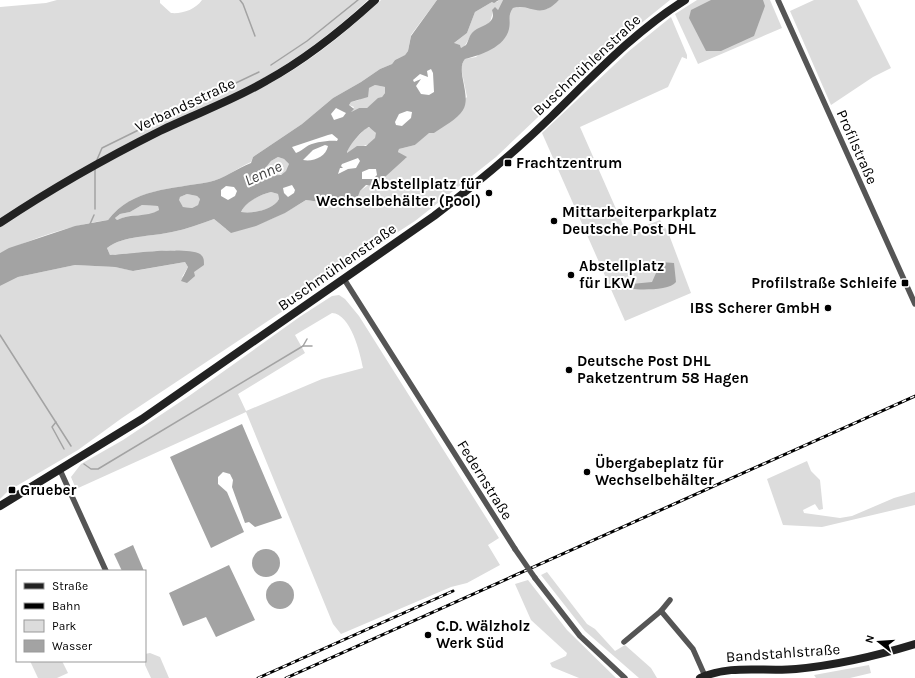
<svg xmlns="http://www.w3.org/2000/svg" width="915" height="678" viewBox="0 0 915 678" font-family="Karla,sans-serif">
<rect width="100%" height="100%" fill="#fff"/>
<g fill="#dcdcdc" fill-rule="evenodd">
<path d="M57,0H160V3L171,13C182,14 195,10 202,0H368C331,34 292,64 247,87L249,94C299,71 341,37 381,0H437L411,35L408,51L405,55L395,60L392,64L380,69L361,82L333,98L302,124L253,157L251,162C237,168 224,179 209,182C174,189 132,188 108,220C70,225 35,238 0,253V7L46,3Z"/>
<polygon points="499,0 508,0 503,0 498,10 493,12 490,22 483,28 473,32 464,47 461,48 460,45 453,44 467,33 475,12 492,2 497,2"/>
<path d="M559,0H670L614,45L496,157L415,221L370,250L301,299L122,418L78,450L8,491L0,499V286L18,277L75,265L115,267L134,271L185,262L188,267L182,277L194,272L175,250L110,255L107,248C124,235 151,237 172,232C187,229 200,224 214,219L226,229C258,228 279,217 306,200L335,204L360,191L406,158L398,152L399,149L415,145L467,97L461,68L463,62L465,59L476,57L509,28L508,14L513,8L518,7L547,9Z"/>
<polygon points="697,0 770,0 782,28 698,64 675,14"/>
<polygon points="814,0 857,0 891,68 873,77 831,105 790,11"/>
<polygon points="671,17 687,55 687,59 682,57 668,87 580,127 624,227 634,230 660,220 668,232 691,293 625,321 542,133 629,51"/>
<polygon points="375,85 385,87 385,93 382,97 367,108 359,108 351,112 354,107 349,105 351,102 359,100 369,88"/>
<path d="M367,127L374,129L376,133C377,145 363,145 355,149C352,150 351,152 347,153L349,146Z"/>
<path d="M278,157L284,159L289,164C289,178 269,176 258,176L271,161Z"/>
<path d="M271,192L278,194L279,199C273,210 252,214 241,212C246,201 259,195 271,192Z"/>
<polygon points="187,194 197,196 200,199 198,205 192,208 183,207 178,200 180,197"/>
<polygon points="142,205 158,206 159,210 150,215 128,216 117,220 115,218 120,214 130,212"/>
<path d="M339,295L345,299L359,316L499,538L488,545L500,565L467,583L451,587L341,634L333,624L246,412L76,489L71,477L81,464L123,440L189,396L301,316L332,296ZM332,313C351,314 360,353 363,368L322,379L246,411L238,394L305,353L295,335Z"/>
<polygon points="807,461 811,471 820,480 823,509 819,510 815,504 803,510 804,513 840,518 852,516 894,498 915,492 915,505 822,527 783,525 767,479"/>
<polygon points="547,572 587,624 595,629 615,651 625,645 651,668 657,678 639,678 585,631 541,575"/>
<polygon points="528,580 567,630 616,678 579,678 552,667 550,663 566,656 567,653 531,620 515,584"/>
<polygon points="150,653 160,657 169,678 151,678 145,665 145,654"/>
<polygon points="30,661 62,661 68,673 57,678 38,678"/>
<polygon points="869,665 871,673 850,678 816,678 814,675"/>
</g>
<g fill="#a3a3a3" fill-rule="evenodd">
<path d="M437,0H499L494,3L492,2L475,12L467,33L454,43L460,45L461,48L466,45C469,40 469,35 474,31C481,25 497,24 492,10L495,7L498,10L503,0H559C539,21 531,3 513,8C507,16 511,20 509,29C505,47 481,55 465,59C455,70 472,95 463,110C458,119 442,127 434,133H429L415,145L399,149L398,152L407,157L375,186L366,185L360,191L358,196L335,204L306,200L285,213L256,226L231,233L214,219C200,224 187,229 172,232C151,237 124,235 107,248L110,255C129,254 185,246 200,254C204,257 204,260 204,265L194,272L195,276L187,283L181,281L188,267L185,262L133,271L115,267L75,265L18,277L0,286V253L9,248L75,226L108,220C132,188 173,189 209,182C224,179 237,168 251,163L253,157L302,124L333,98L361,82L380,69L392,64L395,60L405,55L408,51L411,36ZM431,69L433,73L434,92L429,95L421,94L416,86L421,79L414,82L413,80L420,74L428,77L427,71ZM375,85L385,87V93L382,97L378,98L367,108H359L351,112L354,109L349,105L351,102L368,97L369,88ZM336,108L346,113L343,117L334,120L331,114ZM407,111L412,112L411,118L402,126L396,125L395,122L399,114ZM369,127L376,133L375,138L366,146H357L347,153C348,146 363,129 369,127ZM328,135L332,134L338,139L337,141C330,140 312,142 306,147C303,149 301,151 296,153L292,147ZM325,145L328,146C326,157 313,162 303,160L313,150ZM278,157L284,159L289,164L286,171L281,175L258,176C259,175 268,165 271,161ZM358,158L360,161L356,168L348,169L338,174L340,168H343L341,166L342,164ZM369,169H376L377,175L373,179H362V172ZM292,185L295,190L294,193L288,197L284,193L283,188ZM226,186L234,187L237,191L235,196L228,200L221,196V190ZM271,192L278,194L279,199C273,210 252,214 241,212C246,202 259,195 271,192ZM187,194L197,196L200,199L198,205L192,208L183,207L179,200L180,197ZM142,205L158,206L159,210C146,218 130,213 117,220L115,218L120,214L130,212Z"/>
<polygon points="711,0 763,0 765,6 754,36 721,51 706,51 689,18 691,10"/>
<path d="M661,262L674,263L676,282C669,292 635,289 623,289L621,285L652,282Z"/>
<polygon points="242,424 282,518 255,527 249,522 245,523 232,487 233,480 230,474 223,472 218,477 218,484 227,492 244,532 211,548 170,457"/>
<polygon points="133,545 144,571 122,571 114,554"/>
<circle cx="266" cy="563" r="14"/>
<polygon points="229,565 255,620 216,637 206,617 183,626 169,593"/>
<circle cx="280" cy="595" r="14"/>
</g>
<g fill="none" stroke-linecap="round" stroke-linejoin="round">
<g stroke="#a3a3a3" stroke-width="1.5">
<polyline points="240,0 243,4 255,36"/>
<polyline points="271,65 307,41 358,0"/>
<polyline points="177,111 259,72"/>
<polyline points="96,162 102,148 171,114"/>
<polyline points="95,169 95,209"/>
<polyline points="90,224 94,215"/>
<polyline points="0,335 71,446"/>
<polyline points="303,346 312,346"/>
<polyline points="56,422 52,427 64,449"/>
<polyline points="84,464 91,469 98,469 303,346 307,339"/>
</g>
<g stroke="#555" stroke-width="5.5">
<polyline points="778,0 915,304"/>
<polyline points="344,279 515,549"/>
<polyline points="60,470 106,571"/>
<polyline points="535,578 580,636 625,678"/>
<polyline points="661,611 670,600"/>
<polyline points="624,642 661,611 693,649 705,676"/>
</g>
<g stroke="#222" stroke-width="8">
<path d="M0,223C51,189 104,159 160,131C195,114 232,101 266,81C306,59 341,31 375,0"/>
<path d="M0,506L142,419L434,216C475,185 515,152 552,116C594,75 635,31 685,0"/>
<path d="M700,678C730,664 764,672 796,669C837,665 876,656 915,644"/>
</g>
<defs>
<g id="rail">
<polyline points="258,678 453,591"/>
<polyline points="286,678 915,396"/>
</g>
</defs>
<use href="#rail" stroke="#000" stroke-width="3"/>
<use href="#rail" stroke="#fff" stroke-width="1.5" stroke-dasharray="4.5" stroke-linecap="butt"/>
<polyline stroke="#555" stroke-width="5.5" points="515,549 535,578"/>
</g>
<g fill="#000" stroke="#fff" stroke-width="1.5">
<rect x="504" y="159" width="8" height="8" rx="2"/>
<circle cx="489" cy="193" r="4"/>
<circle cx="554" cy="221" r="4"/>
<circle cx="571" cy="275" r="4"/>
<rect x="901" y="279" width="8" height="8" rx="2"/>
<circle cx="828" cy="308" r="4"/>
<circle cx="569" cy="370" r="4"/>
<circle cx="587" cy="472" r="4"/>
<rect x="8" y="486" width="8" height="8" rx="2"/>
<circle cx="428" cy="635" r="4"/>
</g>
<g text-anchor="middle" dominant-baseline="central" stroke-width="4" stroke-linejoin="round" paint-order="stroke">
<g font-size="15" fill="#000" stroke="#fff">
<text transform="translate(587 65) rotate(-43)">Buschmühlenstraße</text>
<text transform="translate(185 105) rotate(-25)">Verbandsstraße</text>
<text transform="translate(857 147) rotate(66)">Profilstraße</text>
<text transform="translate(337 267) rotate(-35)">Buschmühlenstraße</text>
<text transform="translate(485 480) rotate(58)">Federnstraße</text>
<text transform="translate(783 653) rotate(-4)">Bandstahlstraße</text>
</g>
<g font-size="15" font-weight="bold" fill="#000" stroke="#fff" text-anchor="start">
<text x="516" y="163">Frachtzentrum</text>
<text x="481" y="184" text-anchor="end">Abstellplatz für<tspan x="481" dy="17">Wechselbehälter (Pool)</tspan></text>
<text x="562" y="212">Mittarbeiterparkplatz<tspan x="562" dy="17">Deutsche Post DHL</tspan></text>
<text x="579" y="266">Abstellplatz<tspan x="579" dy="17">für LKW</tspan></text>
<text x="897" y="283" text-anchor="end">Profilstraße Schleife</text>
<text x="820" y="308" text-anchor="end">IBS Scherer GmbH</text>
<text x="577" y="361">Deutsche Post DHL<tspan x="577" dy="17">Paketzentrum 58 Hagen</tspan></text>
<text x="595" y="463">Übergabeplatz für<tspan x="595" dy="17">Wechselbehälter</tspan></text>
<text x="20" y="490">Grueber</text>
<text x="436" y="626">C.D. Wälzholz<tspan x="436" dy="17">Werk Süd</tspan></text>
</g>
<g font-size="16" font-style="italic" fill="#444" stroke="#fff">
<text transform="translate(263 173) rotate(-24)">Lenne</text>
</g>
</g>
<rect x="16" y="570" width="130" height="92" fill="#ffffff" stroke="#999999"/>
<rect x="24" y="583" width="20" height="6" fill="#222222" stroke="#999999"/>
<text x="52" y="590" font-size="12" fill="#000000">Straße</text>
<rect x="24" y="603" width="20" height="6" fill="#000000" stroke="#999999"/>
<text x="52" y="610" font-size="12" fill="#000000">Bahn</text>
<rect x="24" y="620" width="20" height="12" fill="#dcdcdc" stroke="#999999"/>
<text x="52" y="630" font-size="12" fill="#000000">Park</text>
<rect x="24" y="640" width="20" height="12" fill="#a3a3a3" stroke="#999999"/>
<text x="52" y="650" font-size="12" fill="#000000">Wasser</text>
<g transform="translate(879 642) rotate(287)" stroke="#ffffff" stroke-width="3" paint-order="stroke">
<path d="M0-3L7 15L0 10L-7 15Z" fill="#000000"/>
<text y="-6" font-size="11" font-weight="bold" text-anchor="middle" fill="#000000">N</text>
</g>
</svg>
